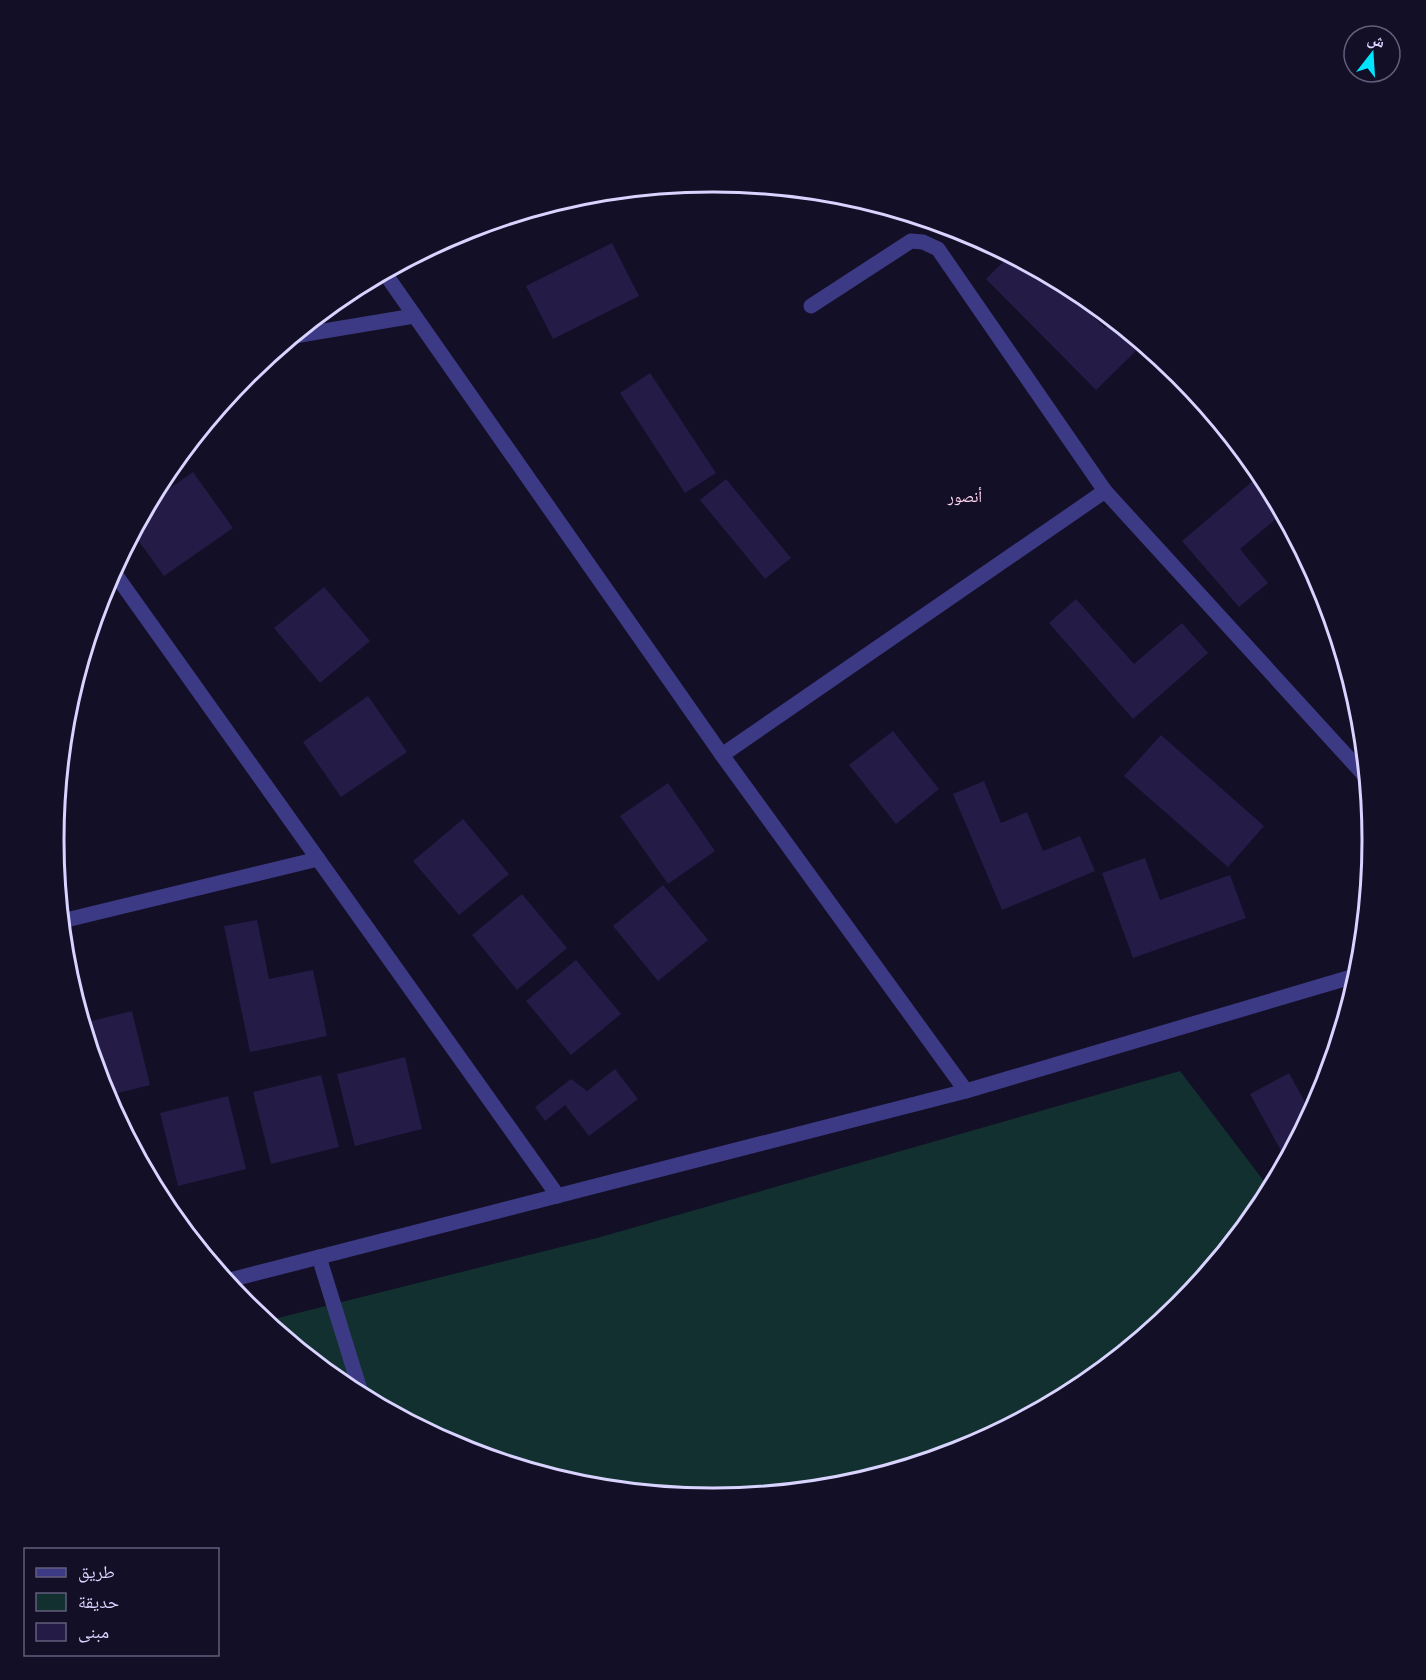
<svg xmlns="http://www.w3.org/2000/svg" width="1426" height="1680" viewBox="0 0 1426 1680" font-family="Ubuntu,'Noto Naskh Arabic',sans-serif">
<rect width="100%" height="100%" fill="#130f26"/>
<polygon fill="#12302f" points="1180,1071 1270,1189 1261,1206 1179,1306 1079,1388 965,1449 841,1486 713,1499 584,1486 460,1449 347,1388 266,1321 597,1238"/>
<g fill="#241b47">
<polygon points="612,243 639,296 553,339 526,286"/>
<polygon points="1010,255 1056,280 1105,328 1113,320 1143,344 1096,390 986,279"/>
<polygon points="650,373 716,473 685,493 620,393"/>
<polygon points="193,472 233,528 164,576 133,533 149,503"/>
<polygon points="1261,474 1282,514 1240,549 1268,583 1239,607 1182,541"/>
<polygon points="726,479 791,558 765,579 700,500"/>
<polygon points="324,587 370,641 320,683 274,628"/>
<polygon points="1076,599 1134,664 1182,623 1208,653 1133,719 1049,623"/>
<polygon points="368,696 407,752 341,797 303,742"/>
<polygon points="893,731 939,789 896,824 849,765"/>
<polygon points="1161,735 1264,826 1228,867 1124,776"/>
<polygon points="984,781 1001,823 1027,812 1043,851 1080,836 1095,871 1002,910 953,794"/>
<polygon points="668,783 715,851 668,884 620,816"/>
<polygon points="463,819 509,874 459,915 413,861"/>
<polygon points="1145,858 1160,900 1230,875 1246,918 1133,958 1102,873"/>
<polygon points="663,885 708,940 658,981 613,926"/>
<polygon points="522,894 567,948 517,990 472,935"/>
<polygon points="257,920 269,979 313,970 327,1036 250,1052 224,926"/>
<polygon points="576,960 621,1014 571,1055 526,1001"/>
<polygon points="132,1011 150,1085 106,1096 83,1023"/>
<polygon points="405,1057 422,1129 355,1146 337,1074"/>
<polygon points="615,1069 638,1099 589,1136 565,1105 545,1121 535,1107 571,1079 587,1091"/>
<polygon points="1289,1073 1311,1113 1286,1160 1250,1094"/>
<polygon points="321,1075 339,1147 271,1164 253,1092"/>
<polygon points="228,1096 246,1169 178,1186 160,1113"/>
</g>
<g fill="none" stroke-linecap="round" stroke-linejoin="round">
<g stroke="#3d3a85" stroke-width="15">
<polyline points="384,272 722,755 966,1091"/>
<polyline points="811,306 911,241 923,242 938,249 1105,491"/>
<polyline points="294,336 414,316"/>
<polyline points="113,571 558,1196"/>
<polyline points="722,755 1105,491 1366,777"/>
<polyline points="62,921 318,859"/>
<polyline points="319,1257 362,1396"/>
<polyline points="226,1281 966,1091 1358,975"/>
</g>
</g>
<g text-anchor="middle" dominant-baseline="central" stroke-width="5" stroke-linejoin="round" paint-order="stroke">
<g font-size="16" fill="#ffd6f0" stroke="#130f26">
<text x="965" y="496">أنصور</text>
</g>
</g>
<path d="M0 0H1426V1680H0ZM712 192H714A648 648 0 0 1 1362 840V840A648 648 0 0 1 714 1488H712A648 648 0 0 1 64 840V840A648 648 0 0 1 712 192Z" fill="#130f26" fill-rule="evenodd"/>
<path fill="none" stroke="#d9d4ff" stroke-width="3" d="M712 192H714A648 648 0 0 1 1362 840V840A648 648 0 0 1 714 1488H712A648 648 0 0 1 64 840V840A648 648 0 0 1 712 192Z"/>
<rect x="24" y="1548" width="195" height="108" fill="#130f26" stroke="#625e7d" stroke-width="1.5"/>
<rect x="36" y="1568" width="30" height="9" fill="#3d3a85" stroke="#625e7d" stroke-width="1.5"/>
<text x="78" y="1578" font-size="18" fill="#d9d4ff">طريق</text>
<rect x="36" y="1593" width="30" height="18" fill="#12302f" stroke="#625e7d" stroke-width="1.5"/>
<text x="78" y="1608" font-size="18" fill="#d9d4ff">حديقة</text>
<rect x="36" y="1623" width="30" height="18" fill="#241b47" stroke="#625e7d" stroke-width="1.5"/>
<text x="78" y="1638" font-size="18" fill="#d9d4ff">مبنى</text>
<g transform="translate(1372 54) rotate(17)"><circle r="28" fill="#130f26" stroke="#625e7d" stroke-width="1.5"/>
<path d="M0-4.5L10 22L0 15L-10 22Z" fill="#00e5ff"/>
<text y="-9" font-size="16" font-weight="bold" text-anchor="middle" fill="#d9d4ff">ش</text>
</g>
</svg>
